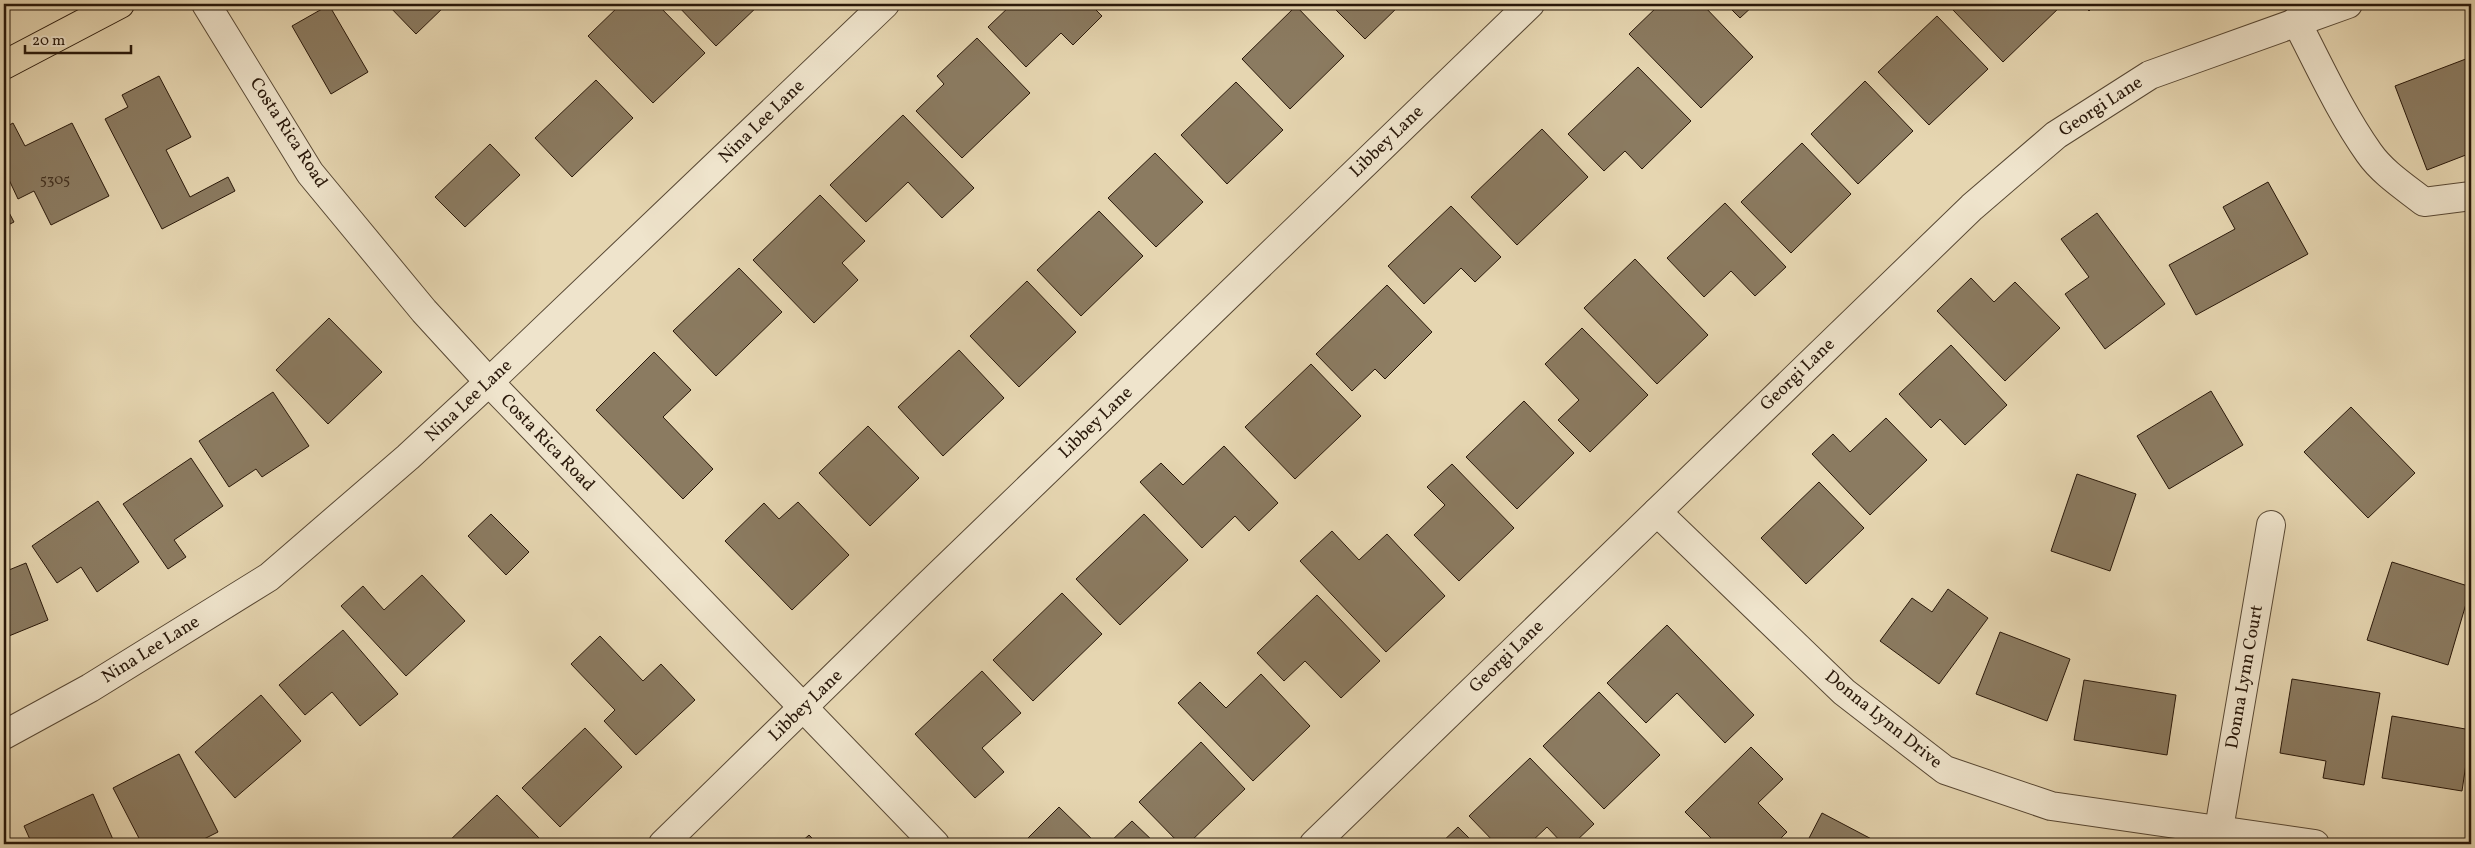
<svg xmlns="http://www.w3.org/2000/svg" width="2475" height="848" viewBox="0 0 2475 848" font-family="Vollkorn,serif">
<rect width="100%" height="100%" fill="#e6d6b1"/>
<filter id="stains"><feTurbulence type="fractalNoise" baseFrequency=".004" numOctaves="4"/><feColorMatrix values="0 0 0 0 .2 0 0 0 0 .09 0 0 0 0 .02 0 0 0 .5 -.17"/></filter>
<radialGradient id="worn" r=".72"><stop offset=".6" stop-color="#630" stop-opacity="0"/><stop offset="1" stop-color="#630" stop-opacity=".3"/></radialGradient>
<g fill="#8b7b61" stroke="#29180a">
<polygon points="387,4 447,4 416,34"/>
<polygon points="621,4 657,4 705,53 653,103 588,36"/>
<polygon points="676,4 760,4 716,46"/>
<polygon points="1012,4 1090,4 1102,16 1073,45 1061,33 1026,67 988,27"/>
<polygon points="1330,4 1401,4 1365,39"/>
<polygon points="1660,4 1702,4 1753,57 1701,108 1629,34"/>
<polygon points="1726,4 1755,4 1740,18"/>
<polygon points="1959,4 2061,4 2062,5 2003,62 1953,10"/>
<polygon points="2083,4 2096,4 2089,11"/>
<polygon points="329,5 368,72 331,94 292,26"/>
<polygon points="1296,6 1344,56 1290,109 1242,59"/>
<polygon points="1937,16 1988,69 1929,125 1878,72"/>
<polygon points="977,38 1030,93 962,158 916,111 944,84 937,76"/>
<polygon points="2471,57 2471,153 2427,170 2395,86"/>
<polygon points="1638,67 1691,121 1642,169 1625,151 1604,171 1568,134"/>
<polygon points="159,76 191,137 166,150 190,197 228,177 235,191 162,229 105,119 128,107 122,95"/>
<polygon points="596,80 633,118 572,177 535,138"/>
<polygon points="1865,81 1913,131 1858,184 1811,134"/>
<polygon points="1236,82 1283,130 1227,184 1181,135"/>
<polygon points="903,115 974,188 942,218 908,182 866,222 830,185"/>
<polygon points="13,123 25,146 72,123 109,196 51,225 34,191 18,199 4,169 4,128"/>
<polygon points="1542,129 1588,177 1517,245 1471,197"/>
<polygon points="1802,143 1851,194 1791,253 1741,202"/>
<polygon points="490,144 520,175 465,227 435,197"/>
<polygon points="1155,153 1203,202 1156,247 1108,198"/>
<polygon points="2268,182 2308,254 2196,315 2169,265 2235,229 2223,207"/>
<polygon points="820,195 865,241 842,263 858,280 814,323 753,260"/>
<polygon points="4,203 14,222 4,227"/>
<polygon points="1725,203 1786,267 1755,296 1731,271 1704,297 1667,258"/>
<polygon points="1451,206 1501,257 1475,282 1461,268 1424,304 1388,266"/>
<polygon points="1099,211 1143,256 1081,316 1037,270"/>
<polygon points="2097,213 2165,304 2105,349 2065,294 2089,277 2061,239"/>
<polygon points="1635,259 1708,335 1657,384 1584,308"/>
<polygon points="739,268 782,312 716,376 673,331"/>
<polygon points="1971,278 1994,302 2015,282 2060,328 2005,381 1937,311"/>
<polygon points="1027,281 1076,332 1019,387 970,336"/>
<polygon points="1387,285 1432,332 1385,379 1375,369 1352,391 1316,354"/>
<polygon points="329,318 382,372 328,424 276,370"/>
<polygon points="1582,328 1648,395 1590,452 1558,420 1579,400 1545,364"/>
<polygon points="1951,345 2007,405 1965,445 1940,419 1931,428 1899,394"/>
<polygon points="959,350 1004,398 943,456 898,407"/>
<polygon points="654,352 691,390 663,417 713,469 683,499 596,410"/>
<polygon points="1311,364 1361,416 1295,479 1245,427"/>
<polygon points="2211,391 2243,445 2169,489 2137,436"/>
<polygon points="273,392 309,446 262,477 256,469 229,487 199,441"/>
<polygon points="1524,401 1574,453 1517,509 1466,457"/>
<polygon points="2351,407 2415,473 2368,518 2304,452"/>
<polygon points="1886,418 1927,460 1870,515 1812,454 1833,434 1850,452"/>
<polygon points="868,426 919,478 870,526 819,473"/>
<polygon points="1224,446 1278,503 1249,531 1235,516 1202,548 1140,482 1161,463 1183,485"/>
<polygon points="191,458 223,506 174,540 186,557 168,569 123,504"/>
<polygon points="1452,464 1514,528 1459,581 1414,535 1445,505 1427,487"/>
<polygon points="2077,474 2136,494 2110,571 2051,551"/>
<polygon points="1819,482 1864,528 1806,584 1761,538"/>
<polygon points="98,501 139,562 97,592 81,567 57,583 32,546"/>
<polygon points="798,502 849,555 792,610 725,541 764,503 779,519"/>
<polygon points="491,514 529,552 506,575 468,536"/>
<polygon points="1144,514 1188,560 1120,625 1076,579"/>
<polygon points="1332,531 1359,560 1387,534 1445,596 1386,652 1300,561"/>
<polygon points="2392,562 2471,587 2448,665 2367,640"/>
<polygon points="26,563 48,620 4,638 4,572"/>
<polygon points="422,575 465,621 406,676 341,606 363,586 384,610"/>
<polygon points="1948,589 1988,618 1939,684 1880,641 1912,598 1932,612"/>
<polygon points="1062,593 1102,634 1033,701 993,660"/>
<polygon points="1317,595 1380,661 1341,698 1305,661 1284,681 1257,653"/>
<polygon points="1667,625 1754,715 1725,743 1677,693 1646,723 1607,683"/>
<polygon points="343,630 398,694 360,726 332,692 305,715 279,685"/>
<polygon points="2000,632 2070,659 2047,721 1976,694"/>
<polygon points="600,636 643,681 661,664 695,700 636,755 604,721 615,710 571,664"/>
<polygon points="982,671 1021,713 982,748 1004,772 975,798 915,734"/>
<polygon points="1261,674 1310,726 1253,781 1178,703 1200,682 1226,708"/>
<polygon points="2292,679 2380,693 2364,785 2323,778 2326,761 2280,753"/>
<polygon points="2084,680 2176,695 2167,755 2074,740"/>
<polygon points="1599,692 1660,755 1604,809 1543,746"/>
<polygon points="261,695 301,741 235,798 195,752"/>
<polygon points="2392,716 2471,730 2462,791 2382,778"/>
<polygon points="585,728 622,767 560,827 522,788"/>
<polygon points="1201,742 1245,789 1188,844 1180,844 1139,802"/>
<polygon points="1751,747 1783,779 1758,803 1787,832 1775,844 1717,844 1685,812"/>
<polygon points="179,754 218,832 194,844 142,844 113,788"/>
<polygon points="1530,758 1594,824 1573,844 1563,844 1547,827 1529,844 1496,844 1469,816"/>
<polygon points="93,794 115,844 32,844 24,826"/>
<polygon points="497,795 540,839 534,844 446,844"/>
<polygon points="1059,807 1097,844 1030,844 1026,840"/>
<polygon points="1822,813 1881,844 1806,844"/>
<polygon points="1132,821 1156,844 1108,844"/>
<polygon points="1458,827 1475,844 1440,844"/>
<polygon points="6,835 11,844 4,844"/>
<polygon points="809,835 818,844 799,844"/>
</g>
<g fill="none" stroke-linecap="round" stroke-linejoin="round">
<defs>
<g id="minor">
<polyline points="206,4 310,173 424,311 489,382 935,844"/>
<path d="M2296,21C2319,65 2340,112 2369,153C2383,173 2405,187 2424,202L2471,196"/>
<polyline points="1657,512 1844,692 1945,770 2051,806 2315,844"/>
<polyline points="4,735 90,688 269,577 408,457 489,382 885,4"/>
<polyline points="2219,829 2271,525"/>
<polyline points="663,844 923,590 1530,4"/>
<polyline points="1314,844 1972,207 2056,135 2150,75 2348,4"/>
</g>
<polyline id="major" points="4,65 120,4"/>
</defs>
<use href="#minor" stroke="#584834" stroke-width="30"/>
<use href="#major" stroke="#29180a" stroke-width="30"/>
<use href="#minor" stroke="#efe4cc" stroke-width="28"/>
<use href="#major" stroke="#e6d6b1" stroke-width="28"/>
</g>
<g text-anchor="middle" dominant-baseline="central" stroke-width="4" stroke-linejoin="round" paint-order="stroke">
<g font-size="15" fill="#423120">
<text x="55" y="180">5305</text>
</g>
<g font-size="18" fill="#29180a" stroke="#efe4cc">
<text transform="translate(2101 107) rotate(-33)">Georgi Lane</text>
<text transform="translate(762 122) rotate(-44)">Nina Lee Lane</text>
<text transform="translate(288 133) rotate(57)">Costa Rica Road</text>
<text transform="translate(1387 142) rotate(-44)">Libbey Lane</text>
<text transform="translate(1798 375) rotate(-44)">Georgi Lane</text>
<text transform="translate(469 401) rotate(-43)">Nina Lee Lane</text>
<text transform="translate(1096 423) rotate(-44)">Libbey Lane</text>
<text transform="translate(547 443) rotate(46)">Costa Rica Road</text>
<text transform="translate(151 650) rotate(-32)">Nina Lee Lane</text>
<text transform="translate(1507 657) rotate(-44)">Georgi Lane</text>
<text transform="translate(2245 677) rotate(-80)">Donna Lynn Court</text>
<text transform="translate(806 706) rotate(-44)">Libbey Lane</text>
<text transform="translate(1883 720) rotate(39)">Donna Lynn Drive</text>
</g>
</g>
<rect width="2475" height="848" fill="none" stroke="#e6d6b1" stroke-width="20"/>
<rect x="5" y="5" width="2465" height="838" fill="none" stroke="#29180a" stroke-width="2.5"/>
<rect x="10" y="10" width="2455" height="828" fill="none" stroke="#29180a"/>
<path d="M25 45v8h106v-8" fill="none" stroke="#29180a" stroke-width="2.5"/>
<text x="32" y="45" font-size="15" fill="#29180a" stroke="#efe4cc" stroke-width="4" paint-order="stroke">20 m</text>
<rect width="100%" height="100%" filter="url(#stains)"/>
<rect width="100%" height="100%" fill="url(#worn)"/>
</svg>
